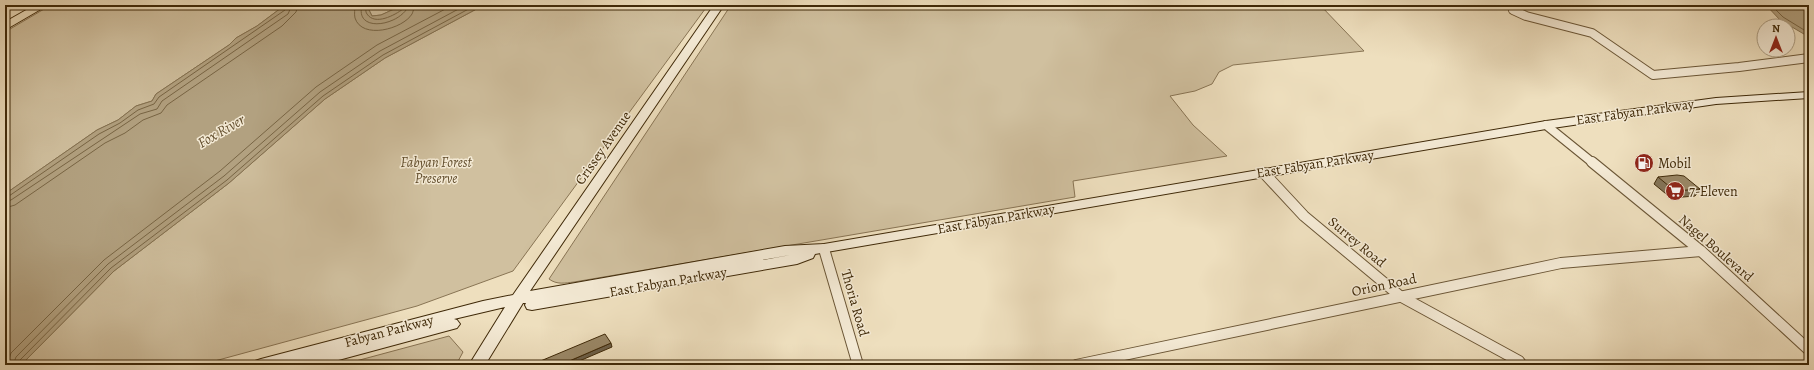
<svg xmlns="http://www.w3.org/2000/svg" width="1814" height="370" viewBox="0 0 1814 370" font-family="Alegreya,serif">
<rect width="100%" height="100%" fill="#eedfbe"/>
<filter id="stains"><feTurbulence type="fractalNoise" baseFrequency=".005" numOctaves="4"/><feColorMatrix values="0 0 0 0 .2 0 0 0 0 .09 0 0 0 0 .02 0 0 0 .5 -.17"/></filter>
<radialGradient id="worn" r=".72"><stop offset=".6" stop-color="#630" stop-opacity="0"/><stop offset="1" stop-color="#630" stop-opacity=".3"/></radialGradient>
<g fill="#d0c09f" stroke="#887454">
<polygon points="51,5 285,5 257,26 236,38 229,45 156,94 152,101 136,106 118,120 97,130 5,194 5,32"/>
<polygon points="372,5 403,5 381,15 372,16 369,10"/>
<polygon points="484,5 708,5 513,271 417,306 200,365 21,365 114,271 229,183 325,99 385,58"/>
<path d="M731,5H1320L1364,51L1233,65L1219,72L1212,84L1195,91L1170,96L1193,125L1227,156L1073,181L1075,197L574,282C565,283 557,285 549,279Z"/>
<polygon points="449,336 463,352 456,365 341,365"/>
</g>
<g fill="#b2a180" stroke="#847150">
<polygon points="285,5 372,5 369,10 372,16 381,15 403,5 484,5 385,58 325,99 229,183 114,271 21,365 5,365 5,194 97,130 118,120 136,106 152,101 156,94 229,45 236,38 257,26"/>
<polygon points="1766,5 1800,5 1809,10 1809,37 1780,20"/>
</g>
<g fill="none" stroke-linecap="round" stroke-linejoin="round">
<g stroke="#786544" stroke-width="1">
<path d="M355,5C355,9 354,14 355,18C362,40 403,29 412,14C413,12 414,8 415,5"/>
<path d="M362,5C354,34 401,26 409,5"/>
<path d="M367,5C366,9 365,11 367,14C375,26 395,15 403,9L404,5"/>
<polyline points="1771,5 1783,17 1809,33"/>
<polyline points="5,197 9,196 99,134 120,123 138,110 154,104 159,97 285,10 287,5"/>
<polyline points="5,202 11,200 140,114 157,109 162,101 288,14 292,5"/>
<polyline points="5,208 15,205 105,143 125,133 143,120 161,113 167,105 282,26 296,12 298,5"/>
<polyline points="7,365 11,353 104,260 220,171 316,87 377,45 453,5"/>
<polyline points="13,365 16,357 108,264 224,176 320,92 380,51 466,5"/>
<polyline points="18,365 20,360 111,268 227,180 323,96 383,55 476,5"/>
</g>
<defs>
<g id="street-far1">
<polyline points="1513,10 1526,16 1592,33 1653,75 1739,67 1809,58"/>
<polyline points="1546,125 1593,163"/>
</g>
<g id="street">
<polyline points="1592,162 1701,251 1809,350"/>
<polyline points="1264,173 1304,216 1400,296 1519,361 1522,365"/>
<polyline points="824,249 858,365"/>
<polyline points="1076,365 1561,263 1701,251"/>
</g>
<path id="secondary" d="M714,5H724L530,291L785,246L824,244L1546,121L1716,98L1809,92V98L1716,104L1546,129L815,254L813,258L797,264L532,310L527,309L525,305L526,303H523L485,365H469L505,307L454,319L457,320L460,324L457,328L320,365H290L291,363L284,365H253L255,361L261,359L483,301L513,295ZM790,255L631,284L785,256Z"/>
<polygon id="primary" points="35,5 48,5 5,30 5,22"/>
</defs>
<use href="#street-far1" stroke="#6b5636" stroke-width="10"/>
<use href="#street" stroke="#6b5636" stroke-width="12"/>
<use href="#secondary" stroke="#3f2908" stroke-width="2"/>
<use href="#primary" stroke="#3f2908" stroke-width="2"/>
<use href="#street-far1" stroke="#f4ead5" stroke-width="8"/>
<use href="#street" stroke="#f4ead5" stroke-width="10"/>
<use href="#secondary" fill="#f4ead5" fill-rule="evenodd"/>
<use href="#primary" fill="#eedfbe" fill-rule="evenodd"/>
</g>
<polygon fill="#847559" stroke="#3f2908" points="1658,177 1700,189 1695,196 1671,198 1654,184"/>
<polygon fill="#6c5f48" stroke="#3f2908" points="611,343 612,347 570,365 560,365"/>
<g fill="#9a8867" stroke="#3f2908">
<polygon points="1677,175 1684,176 1700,189 1675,191 1658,177"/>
<polygon points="605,334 611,343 560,365 531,365"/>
</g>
<defs>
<symbol id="fuel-disc" viewBox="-11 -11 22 22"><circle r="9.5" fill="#8f2418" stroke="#f4ead5"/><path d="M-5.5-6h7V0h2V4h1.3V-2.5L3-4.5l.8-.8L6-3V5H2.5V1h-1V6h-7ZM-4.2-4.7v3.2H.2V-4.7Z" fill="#fff"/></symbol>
<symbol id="supermarket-disc" viewBox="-11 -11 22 22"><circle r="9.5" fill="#8f2418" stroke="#f4ead5"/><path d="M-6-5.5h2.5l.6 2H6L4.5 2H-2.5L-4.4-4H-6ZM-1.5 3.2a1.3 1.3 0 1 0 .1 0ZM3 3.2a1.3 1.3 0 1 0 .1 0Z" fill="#fff"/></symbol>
</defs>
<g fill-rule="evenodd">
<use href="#fuel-disc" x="1633" y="152" width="22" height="22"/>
<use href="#supermarket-disc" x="1664" y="180" width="22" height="22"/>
</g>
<g text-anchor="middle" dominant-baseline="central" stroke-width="3" stroke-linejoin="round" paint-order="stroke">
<g font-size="14" fill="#3f2908" stroke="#f4ead5">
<text transform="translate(1635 112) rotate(-8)">East Fabyan Parkway</text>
<text transform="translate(603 148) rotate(-55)">Crissey Avenue</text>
<text transform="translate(1315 164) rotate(-9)">East Fabyan Parkway</text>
<text transform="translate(996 219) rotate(-10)">East Fabyan Parkway</text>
<text transform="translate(1357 242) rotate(40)">Surrey Road</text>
<text transform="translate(1716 248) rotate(41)">Nagel Boulevard</text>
<text transform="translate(668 282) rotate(-10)">East Fabyan Parkway</text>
<text transform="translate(1384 285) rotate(-12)">Orion Road</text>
<text transform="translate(855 303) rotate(74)">Thoria Road</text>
<text transform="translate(389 331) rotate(-15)">Fabyan Parkway</text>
</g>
<g font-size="14" font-style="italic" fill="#634f2e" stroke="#f4ead5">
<text x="436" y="162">Fabyan Forest<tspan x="436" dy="16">Preserve</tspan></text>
</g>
<g font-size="14" fill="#3f2908" stroke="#f4ead5" text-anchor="start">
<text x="1658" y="163">Mobil</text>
<text x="1689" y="191">7-Eleven</text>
</g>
<g font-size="15" font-style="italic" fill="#624d2c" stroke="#f4ead5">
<text transform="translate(221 131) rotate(-30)">Fox River</text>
</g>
</g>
<rect width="1814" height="370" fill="none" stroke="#eedfbe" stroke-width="20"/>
<rect x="6" y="6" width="1802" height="358" fill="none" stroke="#3f2908" stroke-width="2"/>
<rect x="10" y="10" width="1794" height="350" fill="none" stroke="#3f2908"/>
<g transform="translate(1776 38)"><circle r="19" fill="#f4ead5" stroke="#ac9d83"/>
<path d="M0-3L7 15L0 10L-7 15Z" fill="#8f2418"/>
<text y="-6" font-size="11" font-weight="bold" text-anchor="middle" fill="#3f2908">N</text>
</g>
<rect width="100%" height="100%" filter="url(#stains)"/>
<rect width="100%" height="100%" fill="url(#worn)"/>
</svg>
